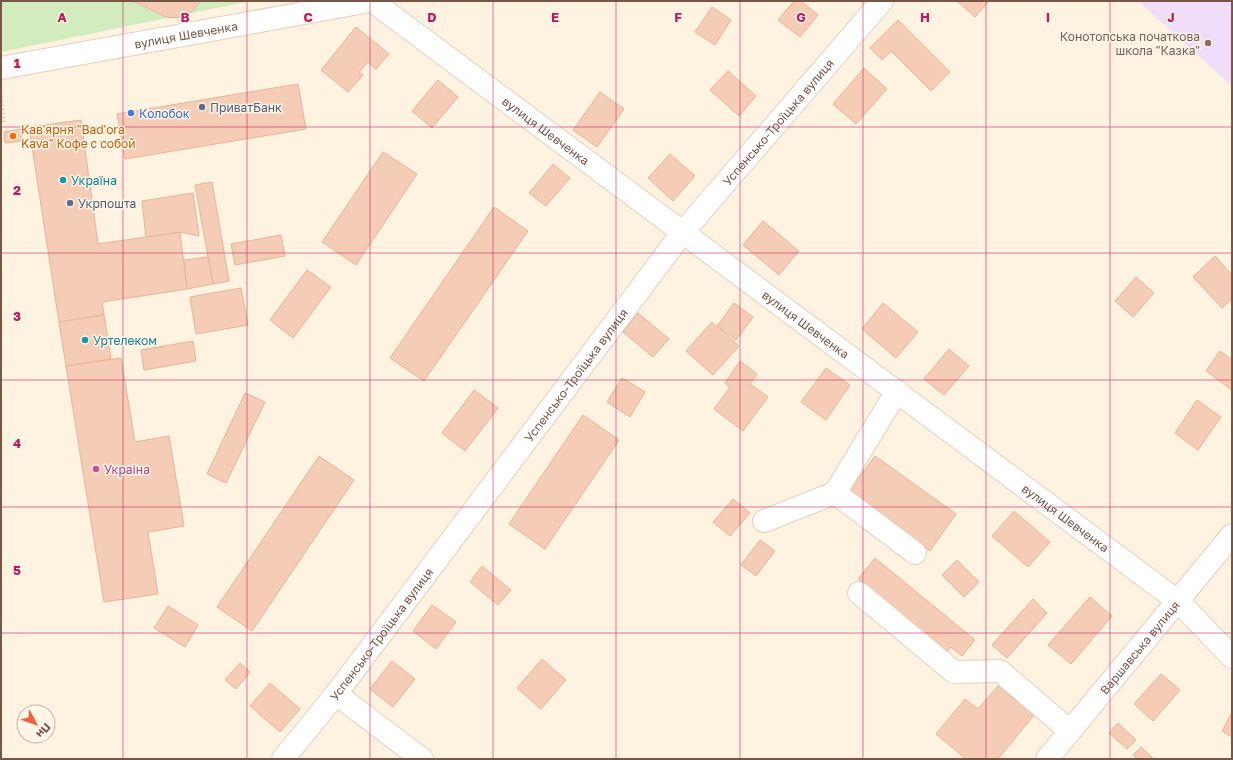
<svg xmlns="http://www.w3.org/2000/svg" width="1233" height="760" viewBox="0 0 1233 760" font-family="'Golos Text',sans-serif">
<rect width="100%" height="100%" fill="#fef2e0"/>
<polygon fill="#efddfa" points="1138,1 1232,1 1232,86"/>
<polygon fill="#d2ecbe" points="1,1 251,1 1,52"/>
<g fill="#f5cdb6" stroke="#e9b395">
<polygon points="133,1 200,1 195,9 186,15 177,18 166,17"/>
<polygon points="794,1 801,1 818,15 800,37 778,20"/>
<polygon points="957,1 989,1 975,17"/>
<polygon points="712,7 731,20 715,45 695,32"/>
<polygon points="898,20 950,72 931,91 891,51 882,60 870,48"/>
<polygon points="356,27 389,54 376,69 368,62 359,72 363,75 348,92 321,70"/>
<polygon points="864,68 887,89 856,124 833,104"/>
<polygon points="728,71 756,96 739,116 710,90"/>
<polygon points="438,80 458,97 432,128 412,111"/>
<polygon points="298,84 306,129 125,159 117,114"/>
<polygon points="600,92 624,109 597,147 573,130"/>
<polygon points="81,120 98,244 180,232 187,289 102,302 104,315 59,322 29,127"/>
<polygon points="21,129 22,141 5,143 4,132"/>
<polygon points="383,152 417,174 356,265 322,242"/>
<polygon points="670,154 695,176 673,201 648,178"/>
<polygon points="553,164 570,178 546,206 529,193"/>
<polygon points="212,182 229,281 213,284 195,185"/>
<polygon points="193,193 199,236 180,232 146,237 142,201"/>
<polygon points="494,207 528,231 424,381 390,358"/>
<polygon points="763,221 799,251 779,275 743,245"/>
<polygon points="281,235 285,256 235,265 231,244"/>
<polygon points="1215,256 1232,275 1232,299 1222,308 1193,277"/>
<polygon points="208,257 213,284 187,289 184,260"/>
<polygon points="307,270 331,287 293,338 270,320"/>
<polygon points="1136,277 1154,293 1133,317 1115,301"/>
<polygon points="241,288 248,325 196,334 190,297"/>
<polygon points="734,303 753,317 736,340 717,326"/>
<polygon points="883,303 918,332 896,358 862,329"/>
<polygon points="638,313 669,339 653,357 623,332"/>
<polygon points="104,315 111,359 66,366 59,322"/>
<polygon points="712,322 739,346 713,375 686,351"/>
<polygon points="193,341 196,361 144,370 141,350"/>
<polygon points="949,349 969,366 944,395 924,379"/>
<polygon points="1220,351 1232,360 1232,390 1206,371"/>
<polygon points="121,358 135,442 169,436 184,526 148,532 158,594 104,602 66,366"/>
<polygon points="740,361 757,374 750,384 768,397 743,431 714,409 730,387 725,383"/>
<polygon points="826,368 850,385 826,420 801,402"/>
<polygon points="622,378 645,392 630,417 607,402"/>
<polygon points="474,390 498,408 465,451 442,433"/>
<polygon points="245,393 265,402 226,483 207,474"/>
<polygon points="1197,400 1221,417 1198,450 1175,433"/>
<polygon points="583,415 619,440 545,549 509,524"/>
<polygon points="319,456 354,480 252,631 217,607"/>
<polygon points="875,456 956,514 930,551 848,492"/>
<polygon points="733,499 750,513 730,536 713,522"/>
<polygon points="1014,511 1050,542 1028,567 992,536"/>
<polygon points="760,540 775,551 756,576 741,565"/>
<polygon points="875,558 975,640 962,656 951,647 947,652 858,579"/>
<polygon points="957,560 979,582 964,597 942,575"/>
<polygon points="482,566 511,590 498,605 470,582"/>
<polygon points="1090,597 1112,616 1071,664 1048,645"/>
<polygon points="1033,599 1047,613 1007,658 992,645"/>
<polygon points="432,605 456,622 436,649 413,631"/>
<polygon points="168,606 198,625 185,647 154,628"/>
<polygon points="542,659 566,680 541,709 517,688"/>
<polygon points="392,661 415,679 393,707 370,689"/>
<polygon points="240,663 250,672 236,689 225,680"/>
<polygon points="1161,674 1180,690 1153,721 1134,704"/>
<polygon points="270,683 300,709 280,732 250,706"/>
<polygon points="998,686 1034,715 998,759 966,759 936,734 965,699 978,709"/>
<polygon points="1231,714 1232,715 1232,737 1222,731"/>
<polygon points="1118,723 1136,740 1127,749 1109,733"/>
<polygon points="1141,747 1154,759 1137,759 1133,755"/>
</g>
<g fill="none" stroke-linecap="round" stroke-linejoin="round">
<defs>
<g id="minor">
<path id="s1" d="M372,1L1179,602L1232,657"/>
<path id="s2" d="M1,68L370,1"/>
<polyline points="897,391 835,493 915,553"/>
<polyline points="764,521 835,493"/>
<polyline points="859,593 954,672 1000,671 1070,731"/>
<polyline points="336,694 422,759"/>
<path id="s3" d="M283,759L336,694L683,232L882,1"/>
<path id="s4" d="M1047,759L1232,535"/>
</g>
</defs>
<use href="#minor" stroke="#e5cfbf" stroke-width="24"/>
<polyline stroke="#dab199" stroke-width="2.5" stroke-dasharray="1 3" stroke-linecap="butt" points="1,89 4,123"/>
<use href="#minor" stroke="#fff" stroke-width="22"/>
</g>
<path fill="none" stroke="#c2185b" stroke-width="1" stroke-opacity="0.55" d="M123,1V759M247,1V759M370,1V759M493,1V759M616,1V759M740,1V759M863,1V759M986,1V759M1110,1V759M1,127H1232M1,253H1232M1,380H1232M1,507H1232M1,633H1232"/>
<circle fill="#8d6e63" stroke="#fff5e8" stroke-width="1.5" cx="1208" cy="43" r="4"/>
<g fill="#5c6f8a" stroke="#fff5e8" stroke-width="1.5">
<circle cx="202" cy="107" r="4"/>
<circle cx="70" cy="203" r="4"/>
</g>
<circle fill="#3f7fe0" stroke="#fff5e8" stroke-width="1.5" cx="131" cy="113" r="4"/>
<circle fill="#e8710a" stroke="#fff5e8" stroke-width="1.5" cx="13" cy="136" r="4"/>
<g fill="#0f9aa8" stroke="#fff5e8" stroke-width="1.5">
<circle cx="63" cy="180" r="4"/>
<circle cx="85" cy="340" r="4"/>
</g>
<circle fill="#d1479c" stroke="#fff5e8" stroke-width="1.5" cx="96" cy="469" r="4"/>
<g text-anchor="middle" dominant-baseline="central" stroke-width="3" stroke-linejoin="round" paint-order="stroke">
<g font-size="12" fill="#775646" stroke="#fff5e8">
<text stroke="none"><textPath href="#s2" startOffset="188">вулиця Шевченка</textPath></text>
<text stroke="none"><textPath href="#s3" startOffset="807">Успенсько-Троїцька вулиця</textPath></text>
<text stroke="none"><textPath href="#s1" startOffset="217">вулиця Шевченка</textPath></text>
<text stroke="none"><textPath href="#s1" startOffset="541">вулиця Шевченка</textPath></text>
<text stroke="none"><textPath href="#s3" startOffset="483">Успенсько-Троїцька вулиця</textPath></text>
<text stroke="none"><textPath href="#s1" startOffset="865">вулиця Шевченка</textPath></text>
<text stroke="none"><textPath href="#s3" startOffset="159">Успенсько-Троїцька вулиця</textPath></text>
<text stroke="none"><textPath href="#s4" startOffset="145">Варшавська вулиця</textPath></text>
</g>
<g font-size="12" fill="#785e54" stroke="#fff5e8" text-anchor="end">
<text x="1200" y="36">Конотопська початкова<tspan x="1200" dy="14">школа "Казка"</tspan></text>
</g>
<g font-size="12" fill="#4e5e75" stroke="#fff5e8" text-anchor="start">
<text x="210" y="107">ПриватБанк</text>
<text x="78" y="203">Укрпошта</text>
</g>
<g font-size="12" fill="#366cbe" stroke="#fff5e8" text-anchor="start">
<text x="139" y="113">Колобок</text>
</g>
<g font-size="12" fill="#c56008" stroke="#fff5e8" text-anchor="start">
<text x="21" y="129">Кав'ярня "Bad'ora<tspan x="21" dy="14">Kava" Кофе с собой</tspan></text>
</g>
<g font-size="12" fill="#0d838f" stroke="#fff5e8" text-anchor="start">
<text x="71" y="180">Україна</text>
<text x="93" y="340">Уртелеком</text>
</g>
<g font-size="12" fill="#b23c85" stroke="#fff5e8" text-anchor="start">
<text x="104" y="469">Украіна</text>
</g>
</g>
<g font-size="13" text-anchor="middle" font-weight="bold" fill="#c2185b" stroke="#fff5e8" stroke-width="3" stroke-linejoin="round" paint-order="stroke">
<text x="62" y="22">A</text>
<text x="185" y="22">B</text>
<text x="308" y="22">C</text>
<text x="432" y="22">D</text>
<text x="555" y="22">E</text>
<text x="678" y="22">F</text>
<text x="801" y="22">G</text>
<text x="925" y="22">H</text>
<text x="1048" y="22">I</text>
<text x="1171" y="22">J</text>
<text x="17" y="68">1</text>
<text x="17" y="195">2</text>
<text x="17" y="321">3</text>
<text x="17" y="448">4</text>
<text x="17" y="575">5</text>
</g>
<rect width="1233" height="760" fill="none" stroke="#775646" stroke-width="4"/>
<g transform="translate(36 724) rotate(131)"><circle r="19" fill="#fff5e8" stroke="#c9b5a7"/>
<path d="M0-3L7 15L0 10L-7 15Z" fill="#f25f3c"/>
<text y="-6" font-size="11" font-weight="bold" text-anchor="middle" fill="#775646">Пн</text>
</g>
</svg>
